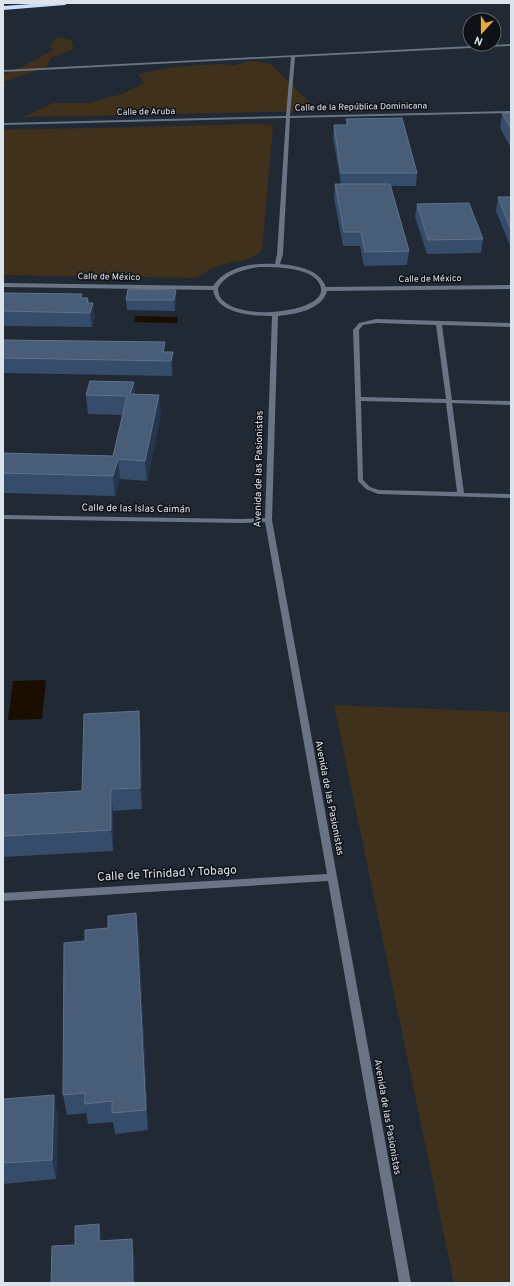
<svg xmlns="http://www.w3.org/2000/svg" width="514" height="1286" viewBox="0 0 514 1286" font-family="Overpass,sans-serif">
<rect width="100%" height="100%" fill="#202934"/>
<g fill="#3f311b">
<polygon points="57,37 71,40 74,49 50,58 47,67 3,82 7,85 3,88 3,75 24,66 54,49 50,47"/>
<polygon points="252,61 271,64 318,111 23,117 53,103 88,103 122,94 144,83 138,74 173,67 219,64 234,65"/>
<path d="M260,124L270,125L273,127L262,250C250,264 228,260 213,268C203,273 203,277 191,278L3,275V130Z"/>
<polygon points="334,705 511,712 511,1283 454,1283"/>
</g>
<g fill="#190e00">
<polygon points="135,316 178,317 177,323 134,322"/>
<polygon points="46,680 42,719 8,720 13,681"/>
</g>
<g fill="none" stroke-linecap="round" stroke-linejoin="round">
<path fill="#697484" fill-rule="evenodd" d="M376,319L511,323V327L442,325L452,400L511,401V405L452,403L464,493L511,494V498L378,494L366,489L358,481L353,330L359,323ZM376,323L436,325L446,399L361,397L359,330L363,325ZM361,401L446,403L457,492L379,490L370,487L363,480Z"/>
<path fill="#697484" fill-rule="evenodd" d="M511,44V46L295,57L290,116L511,111V113L290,118L283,254L280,264C298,266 319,269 326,287L511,285V289L327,291C322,310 295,314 278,316L272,520L411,1283H399L328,881L3,901V893L327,874L265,522L241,523L3,519V515L241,519L265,518L272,316C252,316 217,314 213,290L3,287V283L213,286C227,266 252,263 275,264L277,254L286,118L3,125V123L286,116L291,57L3,72V70ZM259,267C276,267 313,267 320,285C323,291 320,297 314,301C295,314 235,319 220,297C219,295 218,291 218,288C227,273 243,270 259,267Z"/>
<polygon fill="#c7dffe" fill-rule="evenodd" points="45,3 68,3 65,5 3,10 3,6"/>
</g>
<g fill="#364c6b">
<polygon points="502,113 511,113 511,148 500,128"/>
<polygon points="346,119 417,173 416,186 391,186 409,251 407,265 364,266 360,246 343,246 334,198 335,184 341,184 333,138 334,125 346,125"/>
<polygon points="498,197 511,197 511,248 496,211"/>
<polygon points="417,204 483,239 481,253 427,254 415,217"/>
<polygon points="176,290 176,300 175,311 127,310 126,300"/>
<polygon points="3,293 88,298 89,303 93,303 95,318 92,327 3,326"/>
<polygon points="3,340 165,342 165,352 173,352 173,367 172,376 3,373"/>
<polygon points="134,382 135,394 161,414 147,481 120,479 115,496 3,493 3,453 113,456 123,415 88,414 86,395"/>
<polygon points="141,732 142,809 113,811 113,851 3,857 3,795 82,791"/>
<polygon points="139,934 148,1130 115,1134 113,1122 88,1124 86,1113 67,1115 63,1095 85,941"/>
<polygon points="3,1099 58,1115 56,1179 3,1184"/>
</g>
<g fill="#25374f">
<polygon points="176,290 176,300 175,311 174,300"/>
<polygon points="93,303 95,318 92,327 90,313"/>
<polygon points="165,342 165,357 163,352"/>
<polygon points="173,352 173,367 172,376 171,361"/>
<polygon points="134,382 135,401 130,394"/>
<polygon points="159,395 161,414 147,481 145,461"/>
<polygon points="118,459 120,479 115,496 113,476"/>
<polygon points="139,711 141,732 142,809 140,788"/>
<polygon points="111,789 113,811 113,851 111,830"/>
<polygon points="136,913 139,934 148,1130 146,1110"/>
<polygon points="54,1095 58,1115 56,1179 52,1160"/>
<polygon points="99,1224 103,1244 99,1241"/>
<polygon points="132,1239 135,1258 135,1283 133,1283"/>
</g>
<g fill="#485d78" stroke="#5f728a">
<polygon points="502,113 511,113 511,129"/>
<polygon points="402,118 417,173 341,173 334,125 348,125 346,119"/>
<polygon points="335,184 390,184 409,251 365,252 361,232 344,232"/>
<polygon points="498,197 511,197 511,230"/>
<polygon points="469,203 483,239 428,240 417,204"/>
<polygon points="128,289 176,290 174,300 126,300"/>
<polygon points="3,293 82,294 81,298 88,298 87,303 93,303 90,313 3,311"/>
<polygon points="3,340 165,342 163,352 173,352 171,361 3,358"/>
<polygon points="90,381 134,382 130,394 159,395 145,461 118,459 113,476 3,473 3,453 113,456 127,396 86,395"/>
<polygon points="139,711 140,788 111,789 111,830 3,836 3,795 82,791 84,714"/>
<polygon points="136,913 146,1110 112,1113 112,1101 85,1104 85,1093 63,1095 64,943 85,941 85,930 108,928 108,916"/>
<polygon points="54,1095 52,1160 3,1163 3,1099"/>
<polygon points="99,1224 99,1241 132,1239 133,1283 51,1283 52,1246 75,1245 75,1226"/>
</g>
<g text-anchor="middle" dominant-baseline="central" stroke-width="3" stroke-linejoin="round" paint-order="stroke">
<g font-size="9" fill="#dde3ea" stroke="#0e1116">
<text transform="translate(361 107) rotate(-1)">Calle de la República Dominicana</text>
<text transform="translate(146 112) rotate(-1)">Calle de Aruba</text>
<text transform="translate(109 277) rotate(1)">Calle de México</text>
<text transform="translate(430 279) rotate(-1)">Calle de México</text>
</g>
<g font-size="10" fill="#dde3ea" stroke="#0e1116">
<text transform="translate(259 469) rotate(-89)">Avenida de las Pasionistas</text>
<text transform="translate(136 509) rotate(1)">Calle de las Islas Caimán</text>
<text transform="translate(329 798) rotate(79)">Avenida de las Pasionistas</text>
<text transform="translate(387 1117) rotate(80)">Avenida de las Pasionistas</text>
</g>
<g font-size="12" fill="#dde3ea" stroke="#0e1116">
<text transform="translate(167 874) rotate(-3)">Calle de Trinidad Y Tobago</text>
</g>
</g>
<rect width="514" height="1286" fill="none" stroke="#dde3ea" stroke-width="8"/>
<g transform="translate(482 32) rotate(201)"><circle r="19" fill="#0e1116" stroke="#61656b"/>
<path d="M0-3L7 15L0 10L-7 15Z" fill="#eaaa39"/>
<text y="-6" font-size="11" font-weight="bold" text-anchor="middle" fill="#dde3ea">N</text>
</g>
</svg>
